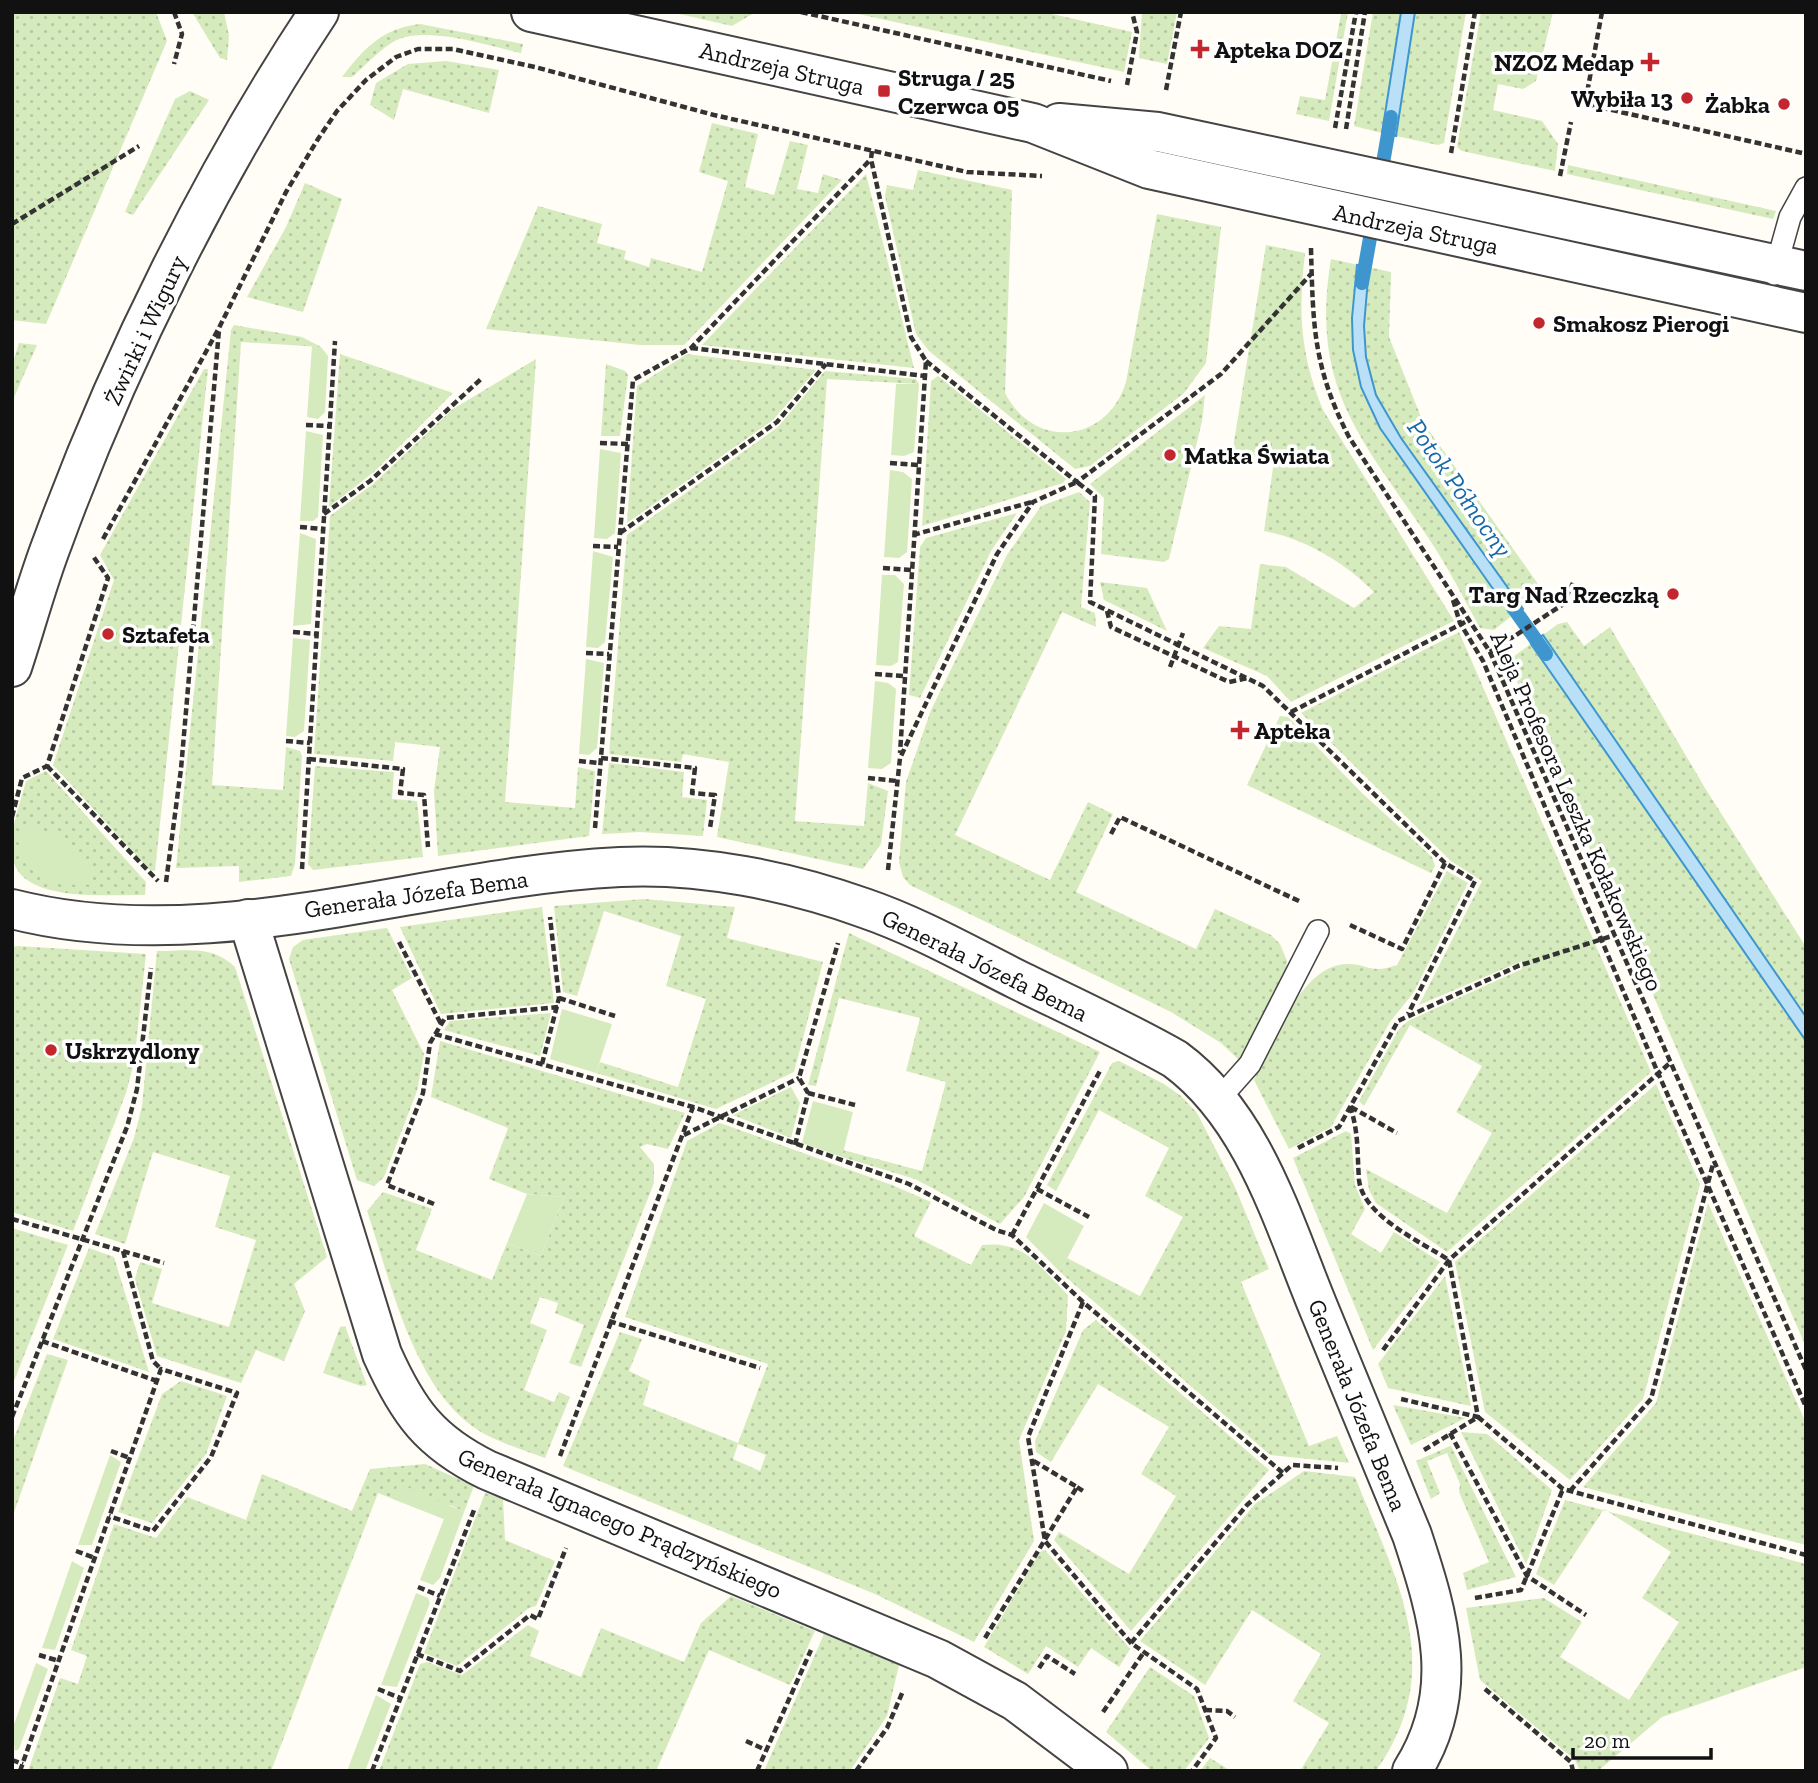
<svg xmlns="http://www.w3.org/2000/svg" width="1818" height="1783" viewBox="0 0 1818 1783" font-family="'Zilla Slab',serif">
<defs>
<pattern id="grass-dots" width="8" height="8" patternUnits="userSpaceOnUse" patternTransform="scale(1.75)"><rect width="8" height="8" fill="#d5ebbd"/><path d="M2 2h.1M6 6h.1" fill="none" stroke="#b6c8a1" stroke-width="1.8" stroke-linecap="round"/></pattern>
</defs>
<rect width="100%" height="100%" fill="#fffdf5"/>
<g fill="url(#grass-dots)" fill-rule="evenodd">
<polygon points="12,12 156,12 167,41 46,324 12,320"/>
<polygon points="192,12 224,12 229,36 227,60 220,58"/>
<polygon points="671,12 752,12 754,13 732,26"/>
<polygon points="849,12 1043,12 1132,32 1124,72"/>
<polygon points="1142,12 1177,12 1167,64 1139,58"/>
<polygon points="1335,12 1348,12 1329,121 1296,114 1300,96 1325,100 1341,14"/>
<polygon points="1373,12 1401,12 1382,133 1354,126"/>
<polygon points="1415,12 1466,12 1444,143 1438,145 1396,136"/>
<polygon points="1481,12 1553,12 1536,81 1523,89 1498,84 1493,110 1542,121 1558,144 1555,171 1462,151 1457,147"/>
<path d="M420,24L523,44L521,53C489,46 423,24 393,42C378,51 365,66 352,77H342C364,48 383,28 420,24Z"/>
<polygon points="446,61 499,70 489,113 403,89 394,120 370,105 376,83 408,64"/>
<polygon points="190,91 209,100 133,215 125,212 175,99"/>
<polygon points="712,123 758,134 745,187 774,195 790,141 808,145 797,189 818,193 823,174 842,180 684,345 640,345 486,329 538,206 602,224 597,243 626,251 624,259 649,267 651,258 702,272 728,181 699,172"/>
<polygon points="1568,165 1776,211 1773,219 1567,174"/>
<path d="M918,170L1012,190L1005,393C1034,450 1107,444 1126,382L1157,214L1221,227L1206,363L1184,393L1090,466L1075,469L929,351L916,334L885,196L887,185L913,190Z"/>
<polygon points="866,174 914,368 702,345"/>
<polygon points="305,183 342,199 303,312 247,297 286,227"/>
<path d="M1266,245L1305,253C1298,313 1300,353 1323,410L1454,621L1291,702L1267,676L1203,648L1219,626L1251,629L1260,564L1286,567L1354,608L1374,592C1346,563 1304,538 1264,531L1274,461L1232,454Z"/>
<path d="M1331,259L1391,272L1389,337L1423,422L1543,591L1494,630L1480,628C1463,597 1447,565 1427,536C1360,436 1310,388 1331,259Z"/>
<polygon points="234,325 302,337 321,347 241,342 212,785 283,790 286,747 300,751 302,756 295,864 291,876 239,882 239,866 176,868 231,330"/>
<polygon points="19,343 37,345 12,402 12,365"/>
<polygon points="340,354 453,393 375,471 329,507"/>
<polygon points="687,354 816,370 773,420 627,523 637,386"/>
<polygon points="536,359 505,802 575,808 578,767 595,771 589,836 438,856 434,791 440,747 395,742 393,761 314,754 330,516 373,484 453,409"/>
<polygon points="606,364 625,371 628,375 620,436 601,436"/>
<polygon points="204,369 208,369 155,871 150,870 53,765 114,580 100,555"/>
<polygon points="825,371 916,379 919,384 827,379 795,821 864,826 868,783 888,791 881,844 863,869 717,837 729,762 683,754 681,762 609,754 627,535 778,427"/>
<polygon points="938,376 1066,479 1063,483 922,526 931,381"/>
<polygon points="1205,395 1202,421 1169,559 1164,562 1101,554 1104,498 1090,484"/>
<polygon points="1079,492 1090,502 1081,607 1095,613 1096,627 1062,612 955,835 1050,880 1088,802 1113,814 1076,892 1196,949 1215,909 1271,935 1280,944 1287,961 1286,970 1265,1014 1239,1060 1221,1043 1171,1012 910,885 903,877 899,862 906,782 931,710 1007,555 1041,506"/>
<polygon points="1017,513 991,551 920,698 909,695 920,547 926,538"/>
<polygon points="1100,582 1147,588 1167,631 1104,600"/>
<polygon points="1567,622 1584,646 1610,627 1705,788 1806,947 1806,1347 1509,663 1513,657 1558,624"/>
<polygon points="1459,632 1651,1072 1447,1252 1376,1203 1369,1190 1366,1169 1447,1213 1492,1133 1456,1112 1482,1066 1410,1025 1364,1106 1359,1101 1399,1029 1408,1021 1522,969 1522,961 1419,1005 1482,881 1451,861 1301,713"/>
<polygon points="1280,716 1288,717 1362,793 1432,857 1435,866 1431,873 1247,785"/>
<polygon points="609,763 684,772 682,797 707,800 703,836 640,832 602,834"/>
<polygon points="315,766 394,772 392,799 417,801 423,857 313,870 308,864"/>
<path d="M46,771L146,882L145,895C111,894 24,904 13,860C7,836 20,804 26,781Z"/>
<path d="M1447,871L1468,883L1414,992L1390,1022L1331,1127L1289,1149L1254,1080C1272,1046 1298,973 1339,965C1365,960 1368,976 1397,965Z"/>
<polygon points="644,899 735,907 727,938 823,962 794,1072 716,1109 596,1073 600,1062 678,1087 706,999 666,986 681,936 604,911 577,996 563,992 554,906"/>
<polygon points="542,907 554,1003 441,1014 400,927"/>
<polygon points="387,928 412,978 392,990 424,1054 417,1091 384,1177 374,1186 357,1180 289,959 293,947 303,940"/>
<polygon points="849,933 1100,1052 1024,1197 1000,1224 915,1179 842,1157 843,1150 922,1171 946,1082 906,1071 920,1018 839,998 816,1086 808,1085"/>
<polygon points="18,946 146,954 134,1063 126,1093 73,1231 12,1212 12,947"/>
<path d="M157,951C186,951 213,945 235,967L327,1257L294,1284L305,1311L284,1361L256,1350L241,1383L157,1356L135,1279L140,1262L162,1269L152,1303L229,1327L256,1240L215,1227L230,1176L153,1152L125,1244L95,1234L134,1138L142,1106Z"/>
<polygon points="551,1013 540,1056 444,1030 450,1021"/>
<path d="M440,1041L685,1113L668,1149L647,1144L640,1147L654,1164V1183L581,1367L569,1363L584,1325L555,1313L558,1303L540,1297L530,1323L547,1330L524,1390L554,1402L559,1392L570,1397L545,1458C525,1450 500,1443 481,1432C413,1391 391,1281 367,1211L383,1192L432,1209L416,1250L492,1280L507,1243L541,1256L564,1197L527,1194L489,1179L508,1128L431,1097Z"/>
<polygon points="1119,1061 1164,1084 1181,1096 1197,1113 1234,1185 1269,1269 1241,1282 1309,1446 1337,1436 1349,1463 1270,1455 1060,1272 1067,1258 1140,1296 1183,1217 1145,1196 1169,1148 1099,1110 1056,1191 1047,1185 1112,1063"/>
<polygon points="1656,1084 1700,1184 1643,1399 1570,1480 1485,1412 1455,1262"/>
<polygon points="791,1087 800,1103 791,1138 733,1115"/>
<path d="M720,1123L892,1185L931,1202L914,1236L971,1265L982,1245C1026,1240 1039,1267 1068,1295L1066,1331L1019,1440L1034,1541L974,1642L875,1594L563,1466L620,1332L642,1339L629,1371L650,1381L643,1405L738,1443L768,1364L625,1317L687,1141ZM738,1444L766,1455L760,1471L733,1459Z"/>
<polygon points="1346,1131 1351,1134 1355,1185 1365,1209 1351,1234 1381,1253 1394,1232 1440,1262 1373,1350 1293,1158"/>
<polygon points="1708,1203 1806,1423 1806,1545 1583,1487 1656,1403"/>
<polygon points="12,1228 68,1245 12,1386"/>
<polygon points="89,1248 114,1257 149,1372 53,1339"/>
<polygon points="1445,1276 1471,1406 1388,1388 1378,1364"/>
<polygon points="1096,1320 1269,1470 1131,1631 1054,1540 1059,1532 1129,1574 1176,1496 1141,1474 1169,1427 1098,1384 1051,1462 1036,1452 1035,1441 1083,1330"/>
<polygon points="345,1326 367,1385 361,1386 323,1373 340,1327"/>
<polygon points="47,1354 68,1360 12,1518 12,1443"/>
<polygon points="181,1381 227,1396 206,1454 152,1523 118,1512 162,1394"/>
<polygon points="1393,1405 1466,1418 1411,1445"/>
<polygon points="1461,1432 1487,1434 1552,1490 1526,1564"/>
<polygon points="1450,1446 1451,1446 1516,1577 1467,1590 1463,1573 1489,1562 1459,1492 1460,1484 1447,1453 1427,1461 1440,1493 1431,1499 1416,1461"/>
<polygon points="425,1464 474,1486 464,1512 450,1505 444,1519 378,1493 271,1771 28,1771 60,1678 78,1684 87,1656 71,1650 114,1524 156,1538 187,1497 246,1520 262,1474 352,1511 370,1469"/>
<path d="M1304,1471L1355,1477C1396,1580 1449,1667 1376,1771H1300L1329,1723L1293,1701L1321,1654L1252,1610L1205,1685L1140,1641L1255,1504Z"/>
<polygon points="485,1493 503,1499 505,1540 555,1561 536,1606 529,1608 457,1666 424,1653"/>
<polygon points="1565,1500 1806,1564 1806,1667 1662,1717 1598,1771 1580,1771 1575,1760 1480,1680 1466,1608 1544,1598 1582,1622 1560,1657 1629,1700 1679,1622 1642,1598 1671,1552 1604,1509 1554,1585 1536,1574"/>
<polygon points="1045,1550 1130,1649 1119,1667 1091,1648 1078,1667 1046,1646 1028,1674 984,1647 1040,1552"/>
<polygon points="731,1596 815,1631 790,1685 709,1650 656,1771 379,1771 420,1664 427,1662 462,1675 528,1625 539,1631 530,1656 581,1677 601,1628 684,1662 701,1623"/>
<polygon points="824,1634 899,1665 887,1716 850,1771 764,1771"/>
<polygon points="1150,1667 1194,1696 1209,1738 1184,1771 1152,1771 1106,1732"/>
<polygon points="1210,1758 1231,1771 1200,1771"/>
</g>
<g fill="#d5ebbd">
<polygon points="312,346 321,347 328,356 325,412 318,419 307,417"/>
<polygon points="896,384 919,384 914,452 904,456 891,455"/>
<polygon points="306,431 323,435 318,517 313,521 300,521"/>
<polygon points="600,449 621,453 615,533 607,539 594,538"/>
<polygon points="890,470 903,472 912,479 907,552 899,558 884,557"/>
<polygon points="300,533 316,539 311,624 293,626"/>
<polygon points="593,551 613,557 605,642 598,648 586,647"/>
<polygon points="882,575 895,575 904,584 898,662 891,666 876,665"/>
<polygon points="293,638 310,640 304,731 295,737 286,736"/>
<polygon points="586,659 604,663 597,748 589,755 579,754"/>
<polygon points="875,681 888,683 896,689 891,763 882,769 868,768"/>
<path d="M32,827C60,834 75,847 93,869L92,884C61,889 10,874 20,834Z"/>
<polygon points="562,1009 612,1024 596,1073 550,1059"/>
<polygon points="813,1101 853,1112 842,1157 802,1143"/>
<polygon points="527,1194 564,1197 541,1256 507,1243"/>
<polygon points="1044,1203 1084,1226 1060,1272 1026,1237"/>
<polygon points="110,1455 121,1462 92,1545 78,1545"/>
<polygon points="398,1483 464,1512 440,1578 433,1585 420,1580 444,1519 393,1499"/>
<polygon points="72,1561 84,1568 55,1650 42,1648"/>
<polygon points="416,1593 428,1598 430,1603 397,1687 381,1685"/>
<polygon points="36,1663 48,1669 19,1749 15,1751 12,1730"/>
<polygon points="376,1695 391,1704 365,1771 347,1771"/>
</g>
<g fill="#b9e0f7" stroke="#3f96cf" stroke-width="2">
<polygon points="1401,12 1415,12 1396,136 1382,133"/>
<polygon points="1357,265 1369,267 1364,326 1366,357 1376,395 1401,438 1523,609 1512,616 1380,428 1361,387 1353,350 1352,318"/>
<polygon points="1543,635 1806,1017 1806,1041 1531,644"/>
</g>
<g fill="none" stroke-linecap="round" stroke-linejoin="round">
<g stroke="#3f96cf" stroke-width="14">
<polyline points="1380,180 1391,117"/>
<polyline points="1362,283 1373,221"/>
<polyline points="1507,599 1546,654"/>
</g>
<defs>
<g id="service">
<polyline points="1774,274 1790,217 1806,188"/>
<polyline points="1219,1099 1250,1064 1318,931"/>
</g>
<g id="minor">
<path d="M12,909C213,960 419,877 620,867C700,863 789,881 864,908C917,926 968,955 1018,980C1071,1006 1124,1030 1175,1059C1254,1117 1283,1222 1319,1309C1350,1384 1381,1460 1412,1535C1439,1617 1462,1692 1412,1771"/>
<path d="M248,919L382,1354C408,1412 430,1442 487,1470L938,1659L1015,1701L1108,1771"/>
</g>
<g id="tertiary">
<polyline points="531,12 1033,123 1149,169 1806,313"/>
<polyline points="1059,123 1158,132 1806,271"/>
<path d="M12,667C26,625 37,582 53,541C119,361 213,172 319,12"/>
</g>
</defs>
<use href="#service" stroke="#444" stroke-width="24"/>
<use href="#minor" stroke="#444" stroke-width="42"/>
<use href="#tertiary" stroke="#444" stroke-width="42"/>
<g stroke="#333" stroke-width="4.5" stroke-dasharray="7 3.5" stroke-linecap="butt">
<polyline points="174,12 182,34 174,64"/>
<polyline points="801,12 1111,81"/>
<polyline points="1602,12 1587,93 1588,100 1594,106 1802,153"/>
<polyline points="1127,85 1137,32 1132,12"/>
<polyline points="1166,90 1181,12"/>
<polyline points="1335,128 1356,12"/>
<polyline points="1346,129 1365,12"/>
<polyline points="872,151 871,159 911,337 926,361 900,753"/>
<polyline points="1451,153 1475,12"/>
<polyline points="1560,176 1571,122"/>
<polyline points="12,224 139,146"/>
<path d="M1311,248C1313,325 1313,367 1349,437L1490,652L1806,1370"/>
<polyline points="691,348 925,376"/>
<polyline points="926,361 1077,482 1221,374 1311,274"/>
<polyline points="306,425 329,426"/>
<polyline points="600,443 628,444"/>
<polyline points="890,463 919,465"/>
<polyline points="324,514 370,481 481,379"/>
<polyline points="300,527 323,529"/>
<polyline points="620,533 777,422 826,364"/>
<polyline points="913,535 1032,502"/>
<polyline points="103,539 219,328 286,192 318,139 337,111 366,80 396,57 418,49 453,49 535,67 714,115 967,172 1042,176"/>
<polyline points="593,546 618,547"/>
<polyline points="883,568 911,570"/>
<polyline points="1453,600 1460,623 1483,661 1658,1073 1806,1407"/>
<polyline points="1107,611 1111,627 1229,682 1248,678"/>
<polyline points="293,632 317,634"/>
<polyline points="1490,652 1562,605 1573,583"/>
<polyline points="586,653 609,654"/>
<polyline points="1170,667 1183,633"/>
<polyline points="875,674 904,676"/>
<polyline points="1291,712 1469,620"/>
<polyline points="286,741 310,743"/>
<polyline points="601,758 695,768 692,793 715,795 710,828"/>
<polyline points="309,759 403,769 400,793 424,795 428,847"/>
<polyline points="579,761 600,763"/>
<polyline points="47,766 158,881"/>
<polyline points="868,778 897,781"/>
<polyline points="12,817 22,778 47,766 108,578 93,556"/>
<polyline points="595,828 633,380 691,348 871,159"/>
<polyline points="1111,834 1120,817 1301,902"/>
<polyline points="302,869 335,341"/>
<polyline points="888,870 900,758 997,554 1033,502 1077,482 1095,496 1090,602 1263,686 1445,863 1475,881 1408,1014"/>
<polyline points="166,882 181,769 219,330"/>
<polyline points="1350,925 1402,949 1445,863"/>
<polyline points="399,942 441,1024"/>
<polyline points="559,998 615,1016"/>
<polyline points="435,1034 693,1107 909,1184 996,1230 1012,1235 1083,1302 1283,1473"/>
<polyline points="542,1064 559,998 550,917"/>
<polyline points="808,1093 855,1105"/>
<path d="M1350,1106C1359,1133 1357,1153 1359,1180C1363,1216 1421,1242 1449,1260L1478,1417L1401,1399"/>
<polyline points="1351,1107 1397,1133"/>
<polyline points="684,1135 799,1078"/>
<polyline points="795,1145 808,1093 799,1078 838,943"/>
<polyline points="1298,1148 1339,1127 1398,1021 1518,966 1615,935"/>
<polyline points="1037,1189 1089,1217"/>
<polyline points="434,1204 387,1185 423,1093 430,1043 445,1018 558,1007"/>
<polyline points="12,1219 164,1263"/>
<polyline points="1012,1235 1101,1069"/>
<polyline points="123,1251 153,1361 161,1369"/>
<polyline points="1083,1302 1028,1437 1045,1541 1131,1643 1197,1689 1216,1738 1192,1771"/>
<polyline points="609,1321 760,1368"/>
<polyline points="42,1341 157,1381"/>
<polyline points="1383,1350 1449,1260 1671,1062"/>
<polyline points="12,1417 127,1127 137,1089 151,968"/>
<polyline points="1450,1433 1527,1576 1586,1615"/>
<polyline points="1424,1450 1478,1417 1563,1489 1806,1555"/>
<polyline points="111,1451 130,1458"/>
<polyline points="560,1456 693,1107"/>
<polyline points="1077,1487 1083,1491"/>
<polyline points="1570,1491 1651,1399 1713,1164"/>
<polyline points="76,1551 95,1558"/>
<polyline points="418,1587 440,1596"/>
<polyline points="1475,1598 1521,1590 1563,1489"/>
<polyline points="985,1638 1077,1487 1032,1460"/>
<polyline points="1131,1643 1247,1505 1292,1465 1338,1468"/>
<polyline points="417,1654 460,1671 530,1615 538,1619 566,1548"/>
<polyline points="39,1655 59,1661"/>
<polyline points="1039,1668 1047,1656 1075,1674"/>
<polyline points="378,1689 400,1698"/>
<polyline points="1485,1689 1571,1762 1573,1771"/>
<polyline points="1205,1710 1227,1711 1235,1717"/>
<polyline points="1103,1712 1144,1652"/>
<polyline points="746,1741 766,1750"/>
<polyline points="12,1760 23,1764"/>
<polyline points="20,1771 161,1369 237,1393 211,1457 153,1531 109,1516"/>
<polyline points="372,1771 474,1510"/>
<polyline points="757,1771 811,1650"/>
<polyline points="856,1771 887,1728 903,1691"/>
</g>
<use href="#service" stroke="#fff" stroke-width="21"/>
<use href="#minor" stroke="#fff" stroke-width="38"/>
<use href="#tertiary" stroke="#fff" stroke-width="38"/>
</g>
<g fill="#c4262e" stroke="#fff" stroke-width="2.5">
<path d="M1196.5 38.5h7v7h7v7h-7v7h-7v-7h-7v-7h7z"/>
<path d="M1646.5 51.5h7v7h7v7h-7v7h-7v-7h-7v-7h7z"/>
<rect x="877" y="84" width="14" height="14" rx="3.5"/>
<circle cx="1687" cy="98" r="7"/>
<circle cx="1784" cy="104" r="7"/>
<circle cx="1539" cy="323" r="7"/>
<circle cx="1170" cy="455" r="7"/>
<circle cx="1673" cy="594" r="7"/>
<circle cx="108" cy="634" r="7"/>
<path d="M1236.5 719.5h7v7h7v7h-7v7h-7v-7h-7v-7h7z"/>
<circle cx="51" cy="1050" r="7"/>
</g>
<g text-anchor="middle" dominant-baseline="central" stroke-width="7" stroke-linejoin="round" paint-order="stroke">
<g font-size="24" font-weight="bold" fill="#111" stroke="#fff" text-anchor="start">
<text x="1214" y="49">Apteka DOZ</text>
<text x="1634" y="62" text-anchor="end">NZOZ Medap</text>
<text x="898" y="77">Struga / 25<tspan x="898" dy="28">Czerwca 05</tspan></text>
<text x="1673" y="98" text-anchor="end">Wybiła 13</text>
<text x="1770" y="104" text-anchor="end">Żabka</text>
<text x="1553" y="323">Smakosz Pierogi</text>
<text x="1184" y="455">Matka Świata</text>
<text x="1659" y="594" text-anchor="end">Targ Nad Rzeczką</text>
<text x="122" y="634">Sztafeta</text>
<text x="1254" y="730">Apteka</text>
<text x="65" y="1050">Uskrzydlony</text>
</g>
<g font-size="24" fill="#111" stroke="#fff">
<text transform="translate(782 68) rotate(13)">Andrzeja Struga</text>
<text transform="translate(1416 229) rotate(12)">Andrzeja Struga</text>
<text transform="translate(145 330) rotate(-65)">Żwirki i Wigury</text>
<text transform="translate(1577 811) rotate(66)">Aleja Profesora Leszka Kołakowskiego</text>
<text transform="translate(416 894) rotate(-8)">Generała Józefa Bema</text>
<text transform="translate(985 965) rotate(26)">Generała Józefa Bema</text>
<text transform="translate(1358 1405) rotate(68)">Generała Józefa Bema</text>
<text transform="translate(620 1523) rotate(23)">Generała Ignacego Prądzyńskiego</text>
</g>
<g font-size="26" font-style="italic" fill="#1768a6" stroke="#fff">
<text transform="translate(1460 488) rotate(55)">Potok Północny</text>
</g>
</g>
<rect width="1818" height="1783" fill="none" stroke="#111111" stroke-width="28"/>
<path d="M1573 1748v10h138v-10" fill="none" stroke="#111111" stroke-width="3.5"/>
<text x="1584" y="1748" font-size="21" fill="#111111" stroke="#ffffff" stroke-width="5" paint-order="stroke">20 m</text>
</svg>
